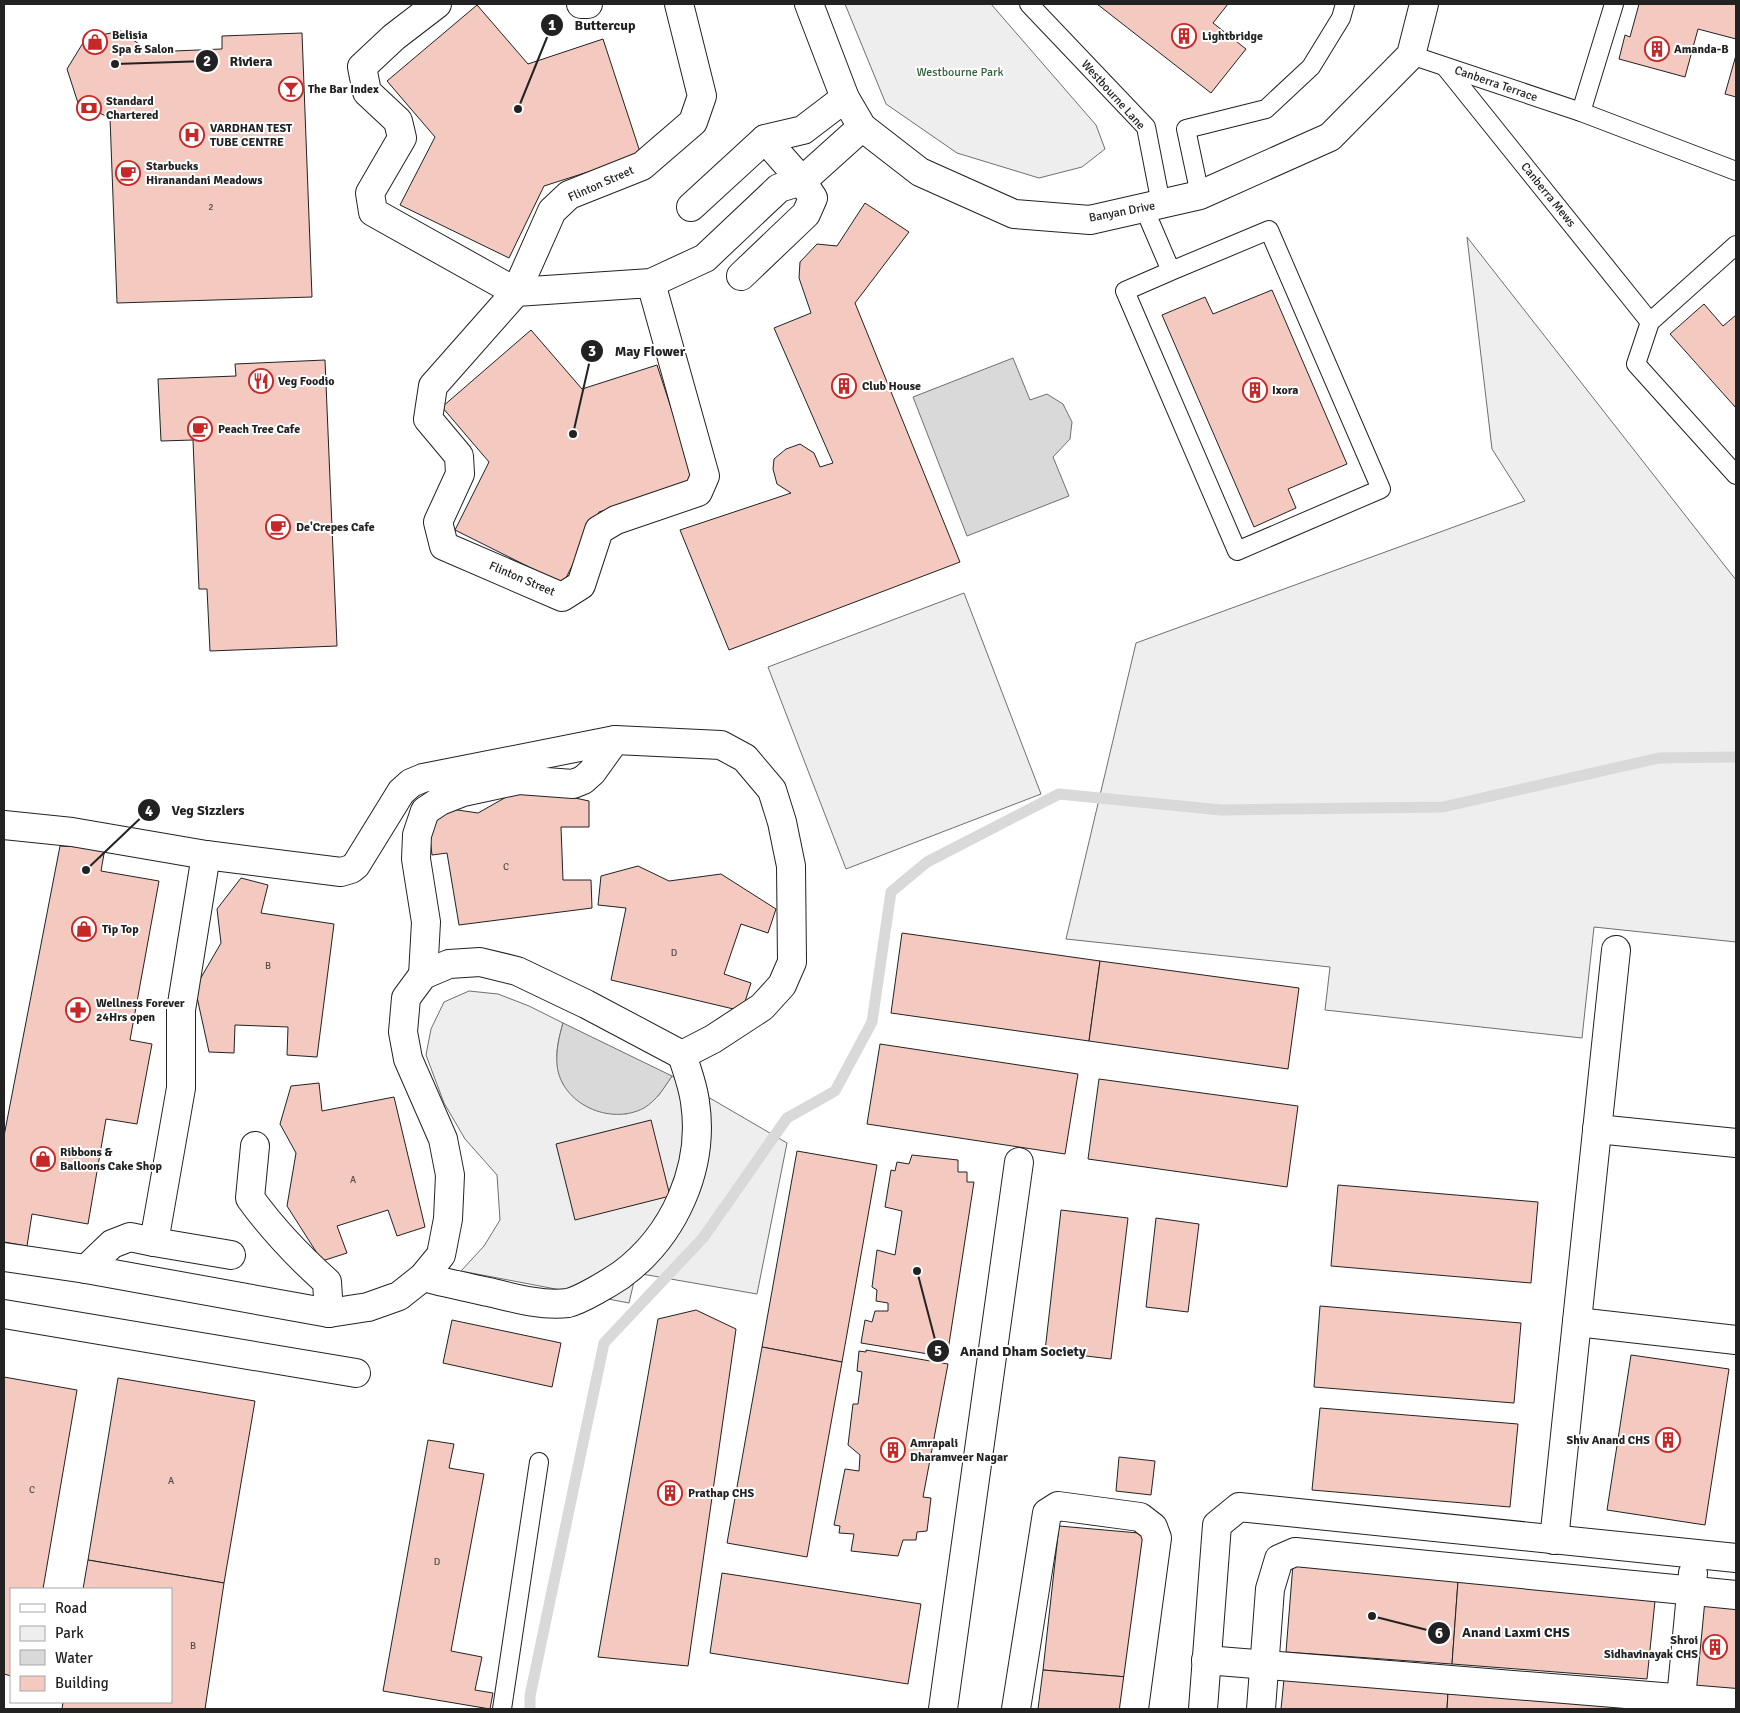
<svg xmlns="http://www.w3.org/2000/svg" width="1740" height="1713" viewBox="0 0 1740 1713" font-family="Signika,sans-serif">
<rect width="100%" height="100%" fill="#fff"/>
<g fill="#eee" stroke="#6f6f6f">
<polygon points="845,4 991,4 1096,125 1105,149 1082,167 1039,178 957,153 886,104"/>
<polygon points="1467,237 1736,580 1736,942 1594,927 1582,1038 1325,1010 1330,967 1066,939 1136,643 1525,501 1492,449"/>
<polygon points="964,593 1041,794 846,869 768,667"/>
<path d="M469,991L498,994L529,1006L563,1023C556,1049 554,1058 563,1084L626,1114L658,1096L672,1076L787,1143L757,1294L636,1273L629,1303L461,1271L484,1246L500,1220L497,1175L465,1139L444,1103L426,1055L431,1029L444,1002Z"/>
</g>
<g fill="#d9d9d9" stroke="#6f6f6f">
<polygon points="1013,358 1030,400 1047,394 1063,404 1072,422 1070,439 1053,457 1069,496 967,536 913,397"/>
<path d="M563,1023L672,1076C664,1088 657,1100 644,1108C610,1126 561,1104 557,1065C556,1050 559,1037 563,1023Z"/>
</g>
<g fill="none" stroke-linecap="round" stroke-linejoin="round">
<polyline stroke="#d9d9d9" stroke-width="11" points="530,1709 530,1696 604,1343 703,1238 787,1118 835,1091 872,1022 891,892 927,862 1059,794 1221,810 1443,807 1659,758 1736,757"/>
</g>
<g fill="#f3c9c0" stroke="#222">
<polygon points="1097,4 1228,4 1213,23 1246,49 1211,93"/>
<polygon points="1639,4 1736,4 1736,39 1698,29 1685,77 1619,59 1625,35 1630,37"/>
<polygon points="477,5 528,64 603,39 641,155 544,186 509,258 400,205 435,137 387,81"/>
<polygon points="121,31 150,52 222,49 222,36 302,33 312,297 117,303 110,118 78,103 67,69 86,38"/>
<polygon points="1736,55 1736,97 1725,94"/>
<polygon points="865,203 909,232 855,303 960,562 729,650 680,530 791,493 777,484 773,469 774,459 786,449 800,444 814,453 820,467 833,463 774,328 811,313 799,278 800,262 817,244 837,246"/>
<polygon points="1272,290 1347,464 1288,489 1296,508 1254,527 1162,315 1205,297 1213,314"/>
<polygon points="1704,304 1723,326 1736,315 1736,408 1670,334"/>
<polygon points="531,330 582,389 657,365 695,481 599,512 563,584 455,530 489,462 442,407"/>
<polygon points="325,360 337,646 210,651 207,589 199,589 193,440 161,441 158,379 236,376 235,364"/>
<polygon points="524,787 589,801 589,827 561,827 563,880 591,880 592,908 459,925 447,853 432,855 429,830 444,808 478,813"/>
<polygon points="60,846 105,848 101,871 159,881 130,1040 152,1044 137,1124 106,1119 88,1224 32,1214 27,1246 4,1242 4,1136"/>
<polygon points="638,866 669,881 721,874 776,909 768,933 741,924 724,974 751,983 742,1011 611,980 626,908 598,905 601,876"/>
<polygon points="241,878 268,885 261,913 334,924 317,1057 287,1055 288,1027 235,1025 234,1053 209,1052 195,988 221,943 217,909"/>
<polygon points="902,933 1100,961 1089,1041 891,1013"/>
<polygon points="1100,961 1299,988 1288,1069 1089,1041"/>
<polygon points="880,1044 1078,1074 1065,1154 867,1124"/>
<polygon points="1099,1079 1298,1106 1287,1187 1088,1159"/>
<polygon points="319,1083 322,1111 394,1097 425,1227 397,1236 388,1210 337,1226 347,1253 322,1261 287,1206 296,1153 280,1124 291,1086"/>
<polygon points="651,1120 670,1196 575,1220 556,1144"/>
<polygon points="797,1151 877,1165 842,1362 762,1347"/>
<polygon points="912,1155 958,1160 958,1172 967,1172 967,1182 974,1182 947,1357 861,1343 865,1320 872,1322 875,1311 888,1311 888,1303 876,1301 877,1290 872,1287 877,1250 895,1255 902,1211 885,1207 891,1170 895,1171 897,1162 909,1164"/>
<polygon points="1338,1185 1538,1202 1531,1283 1331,1266"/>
<polygon points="1061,1210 1128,1218 1111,1359 1045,1351"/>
<polygon points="1156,1218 1199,1224 1188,1312 1146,1307"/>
<polygon points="1320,1306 1521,1323 1514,1403 1314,1387"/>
<polygon points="696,1310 736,1329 688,1666 598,1657 658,1319"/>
<polygon points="452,1320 561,1343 552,1387 443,1363"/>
<polygon points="762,1347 842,1362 807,1557 727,1543"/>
<polygon points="866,1350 948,1364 923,1497 931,1498 927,1531 917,1532 916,1540 903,1540 898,1556 851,1551 854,1534 839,1533 840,1526 834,1525 845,1469 859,1471 860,1455 848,1445 853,1404 858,1404 862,1372 857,1371 859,1351 866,1352"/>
<polygon points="1631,1355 1729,1369 1705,1525 1607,1510"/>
<polygon points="4,1377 77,1390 43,1589 11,1589 11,1676 4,1674"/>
<polygon points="118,1378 255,1401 224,1583 88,1560"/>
<polygon points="1320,1408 1518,1424 1510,1507 1312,1490"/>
<polygon points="428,1440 454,1444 449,1468 484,1474 451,1651 482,1657 475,1690 493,1693 490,1709 383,1691"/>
<polygon points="1119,1457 1155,1461 1151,1495 1116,1491"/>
<polygon points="1059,1526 1150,1534 1127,1677 1043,1670"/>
<polygon points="88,1560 224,1583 205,1709 62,1709 63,1702 171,1702 171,1589 83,1589"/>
<polygon points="1293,1564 1458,1581 1452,1664 1286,1652"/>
<polygon points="722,1573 921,1604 908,1684 710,1653"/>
<polygon points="1458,1581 1655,1601 1647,1679 1452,1664"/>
<polygon points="1698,1601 1736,1604 1736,1693 1691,1689"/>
<polygon points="1043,1670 1127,1677 1125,1709 1038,1709"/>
<polygon points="1284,1679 1448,1692 1447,1709 1281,1709"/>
<polygon points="1448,1692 1645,1709 1447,1709"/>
</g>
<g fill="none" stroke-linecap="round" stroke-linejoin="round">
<defs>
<g id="service">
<polyline points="1029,4 1146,127 1161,204"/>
<polyline points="1411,55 1581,112 1736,171"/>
<polyline points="1446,68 1650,322"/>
<polyline points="1581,112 1614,4"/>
<polyline points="1200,195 1186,129 1266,109 1311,67 1341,18 1345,4"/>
<polyline points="1144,208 1171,271 1125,291 1237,551 1381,489 1269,230 1171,271"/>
<polyline points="1736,245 1650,322 1636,364 1736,475"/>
<polyline points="502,1709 539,1462"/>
</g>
<g id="minor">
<polyline points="437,4 394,37 362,67 367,92 398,121 402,138 370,193 373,212 516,292 552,211 569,195 642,166 693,122 702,96 679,4"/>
<polyline points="581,4 588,4"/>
<polyline points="809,4 845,98 862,127 920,172 1014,214 1090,220 1200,195 1330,137 1411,55 1424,4"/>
<polyline points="691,207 765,139 803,130 845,98"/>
<polyline points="741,276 806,214 813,198 802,181 765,139"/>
<polyline points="651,283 705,476 698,492 616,520 599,530 581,585 562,597 444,546 438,522 460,474 459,456 428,419 433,386 516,292 651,283 705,258 779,188 802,181 862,127"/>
<polyline points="4,825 72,832 206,855 341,872 351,869 356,865 401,792 411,783 423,778 615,740 721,745 745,758 772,790 782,822 791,866 792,962 782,985 762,1007 713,1039 682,1055 586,1004 517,971 480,962 449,964 423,975 406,998 403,1032 408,1059 443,1139 450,1175 448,1219 441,1255 423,1277 399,1296 368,1307 329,1313 86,1269 4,1257"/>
<polyline points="423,975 426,922 416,859 417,835 425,811 440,801 463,792 519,780 573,784 583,780 592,772 615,740"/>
<polyline points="1597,1129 1736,1143"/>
<path d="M255,1146L250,1198C273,1230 298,1256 327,1282L329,1313"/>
<polyline points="154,1242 231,1255"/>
<polyline points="86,1269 112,1244 130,1237 154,1242 181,1088 181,1010 206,855"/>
<path d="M423,1277C446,1283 470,1288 493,1293C517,1299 543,1306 568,1303C581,1300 609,1283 621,1275C674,1236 705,1168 695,1102C693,1086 687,1070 682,1055"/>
<polyline points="4,1314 356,1373"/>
<polyline points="1577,1322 1736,1340"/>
<polyline points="1554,1540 1616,950"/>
<polyline points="1206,1660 1736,1703"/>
<polyline points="943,1709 1019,1162"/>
<polyline points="1016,1709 1047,1513 1058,1506 1140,1517 1153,1527 1157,1538 1134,1709"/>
<polyline points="1203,1709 1217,1525 1239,1507 1736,1558"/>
<polyline points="1261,1709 1270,1589 1279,1559 1295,1552 1736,1595"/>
<polyline points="1680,1709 1693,1573"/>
</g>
</defs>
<use href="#service" stroke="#222" stroke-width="20"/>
<use href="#minor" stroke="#222" stroke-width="30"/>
<use href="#service" stroke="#fff" stroke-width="18"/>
<use href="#minor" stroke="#fff" stroke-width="28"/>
</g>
<defs>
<symbol id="building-ring" viewBox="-11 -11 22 22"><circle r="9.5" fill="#fff" stroke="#c62828" stroke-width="1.5"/><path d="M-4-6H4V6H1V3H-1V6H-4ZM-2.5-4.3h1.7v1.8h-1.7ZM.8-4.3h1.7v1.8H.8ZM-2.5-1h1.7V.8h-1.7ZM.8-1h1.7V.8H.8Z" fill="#c62828"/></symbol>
<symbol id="shop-ring" viewBox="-11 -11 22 22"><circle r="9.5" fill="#fff" stroke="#c62828" stroke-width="1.5"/><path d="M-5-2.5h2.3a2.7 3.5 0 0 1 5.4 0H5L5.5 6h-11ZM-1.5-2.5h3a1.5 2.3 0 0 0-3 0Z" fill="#c62828"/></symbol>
<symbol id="bar-ring" viewBox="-11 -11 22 22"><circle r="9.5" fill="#fff" stroke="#c62828" stroke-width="1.5"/><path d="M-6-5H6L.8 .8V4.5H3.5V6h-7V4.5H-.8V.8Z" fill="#c62828"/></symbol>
<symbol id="bank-ring" viewBox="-11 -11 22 22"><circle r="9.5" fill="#fff" stroke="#c62828" stroke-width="1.5"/><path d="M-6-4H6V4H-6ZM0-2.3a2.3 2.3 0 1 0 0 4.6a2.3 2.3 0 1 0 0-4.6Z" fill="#c62828"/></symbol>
<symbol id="hospital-ring" viewBox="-11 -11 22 22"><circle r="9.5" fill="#fff" stroke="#c62828" stroke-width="1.5"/><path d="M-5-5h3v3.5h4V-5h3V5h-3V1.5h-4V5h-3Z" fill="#c62828"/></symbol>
<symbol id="cafe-ring" viewBox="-11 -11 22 22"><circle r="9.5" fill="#fff" stroke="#c62828" stroke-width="1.5"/><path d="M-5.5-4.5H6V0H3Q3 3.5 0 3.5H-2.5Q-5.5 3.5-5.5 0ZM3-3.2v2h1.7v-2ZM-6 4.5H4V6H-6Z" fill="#c62828"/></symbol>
<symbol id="restaurant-ring" viewBox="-11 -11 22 22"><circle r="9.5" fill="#fff" stroke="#c62828" stroke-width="1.5"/><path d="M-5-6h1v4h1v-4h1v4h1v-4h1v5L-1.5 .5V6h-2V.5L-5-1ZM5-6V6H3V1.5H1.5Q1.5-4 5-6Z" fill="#c62828"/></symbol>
<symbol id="pharmacy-ring" viewBox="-11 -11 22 22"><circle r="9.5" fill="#fff" stroke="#c62828" stroke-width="1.5"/><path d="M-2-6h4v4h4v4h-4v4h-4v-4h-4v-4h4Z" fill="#c62828"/></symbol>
</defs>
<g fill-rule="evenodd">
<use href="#building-ring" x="1170" y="22" width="28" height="28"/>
<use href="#shop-ring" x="81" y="28" width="28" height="28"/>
<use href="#building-ring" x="1643" y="35" width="28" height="28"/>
<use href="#bar-ring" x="277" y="75" width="28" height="28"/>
<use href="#bank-ring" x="75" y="94" width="28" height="28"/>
<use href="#hospital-ring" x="178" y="121" width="28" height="28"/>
<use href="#cafe-ring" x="114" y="159" width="28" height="28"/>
<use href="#restaurant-ring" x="247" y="367" width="28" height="28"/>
<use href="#building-ring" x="830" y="372" width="28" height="28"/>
<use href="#building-ring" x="1241" y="376" width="28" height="28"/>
<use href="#cafe-ring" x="186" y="415" width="28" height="28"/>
<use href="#cafe-ring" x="264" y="513" width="28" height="28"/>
<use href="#shop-ring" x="70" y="915" width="28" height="28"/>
<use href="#pharmacy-ring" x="64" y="996" width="28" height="28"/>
<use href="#shop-ring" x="29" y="1145" width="28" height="28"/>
<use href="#building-ring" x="1654" y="1426" width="28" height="28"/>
<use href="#building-ring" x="879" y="1436" width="28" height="28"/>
<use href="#building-ring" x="656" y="1479" width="28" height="28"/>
<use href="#building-ring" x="1701" y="1633" width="28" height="28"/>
</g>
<g text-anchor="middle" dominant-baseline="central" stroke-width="4" stroke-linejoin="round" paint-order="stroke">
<g font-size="10" fill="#564c4a">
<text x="211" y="207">2</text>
<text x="506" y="867">C</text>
<text x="674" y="953">D</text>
<text x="268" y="966">B</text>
<text x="353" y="1180">A</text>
<text x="171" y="1481">A</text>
<text x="32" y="1490">C</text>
<text x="437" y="1562">D</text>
<text x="193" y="1646">B</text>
</g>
<g font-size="12" font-weight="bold" fill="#222" stroke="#fff" text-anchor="start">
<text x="112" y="35">Belisia<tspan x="112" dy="14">Spa &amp; Salon</tspan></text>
<text x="1202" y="36">Lightbridge</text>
<text x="1674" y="49">Amanda-B</text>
<text x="308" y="89">The Bar Index</text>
<text x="106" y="101">Standard<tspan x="106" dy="14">Chartered</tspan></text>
<text x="210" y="128">VARDHAN TEST<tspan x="210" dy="14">TUBE CENTRE</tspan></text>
<text x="146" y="166">Starbucks<tspan x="146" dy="14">Hiranandani Meadows</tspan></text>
<text x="278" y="381">Veg Foodio</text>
<text x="862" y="386">Club House</text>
<text x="1272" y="390">Ixora</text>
<text x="218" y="429">Peach Tree Cafe</text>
<text x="296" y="527">De'Crepes Cafe</text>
<text x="102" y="929">Tip Top</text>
<text x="96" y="1003">Wellness Forever<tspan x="96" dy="14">24Hrs open</tspan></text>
<text x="60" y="1152">Ribbons &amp;<tspan x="60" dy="14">Balloons Cake Shop</tspan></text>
<text x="1650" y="1440" text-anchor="end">Shiv Anand CHS</text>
<text x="910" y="1443">Amrapali<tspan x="910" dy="14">Dharamveer Nagar</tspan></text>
<text x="688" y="1493">Prathap CHS</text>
<text x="1698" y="1640" text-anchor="end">Shroi<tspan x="1698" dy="14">Sidhavinayak CHS</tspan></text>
</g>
<g font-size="12" fill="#2f5e38" stroke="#fff">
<text x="960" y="72">Westbourne Park</text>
</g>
<g font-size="12" fill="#222" stroke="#fff">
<text transform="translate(1496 84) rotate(19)">Canberra Terrace</text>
<text transform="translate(1113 95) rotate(48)">Westbourne Lane</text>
<text transform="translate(601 184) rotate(-24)">Flinton Street</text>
<text transform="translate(1548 195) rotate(51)">Canberra Mews</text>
<text transform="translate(1122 212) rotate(-11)">Banyan Drive</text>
<text transform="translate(522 579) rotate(23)">Flinton Street</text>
</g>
</g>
<path fill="none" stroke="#222" stroke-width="2" d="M518 109L552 25M115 64L207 61M573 434L592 351M86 870L149 810M917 1271L938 1351M1372 1616L1439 1633"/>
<g fill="#222" stroke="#fff" stroke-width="2">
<circle cx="518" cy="109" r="5"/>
<circle cx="115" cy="64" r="5"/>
<circle cx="573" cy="434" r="5"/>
<circle cx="86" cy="870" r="5"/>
<circle cx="917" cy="1271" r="5"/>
<circle cx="1372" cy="1616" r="5"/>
<circle cx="552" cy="25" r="12"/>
<circle cx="207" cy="61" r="12"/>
<circle cx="592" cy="351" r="12"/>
<circle cx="149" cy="810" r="12"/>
<circle cx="938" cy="1351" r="12"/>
<circle cx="1439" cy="1633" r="12"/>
</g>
<g font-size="15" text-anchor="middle" font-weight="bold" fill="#fff">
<text x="552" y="30">1</text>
<text x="207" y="66">2</text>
<text x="592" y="356">3</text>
<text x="149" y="816">4</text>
<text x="938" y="1356">5</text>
<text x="1439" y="1638">6</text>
</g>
<g font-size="14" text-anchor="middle" font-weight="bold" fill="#222" stroke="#fff" stroke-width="4" stroke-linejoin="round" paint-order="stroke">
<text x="605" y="30">Buttercup</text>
<text x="251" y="66">Riviera</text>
<text x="650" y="356">May Flower</text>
<text x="208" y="815">Veg Sizzlers</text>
<text x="1023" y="1356">Anand Dham Society</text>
<text x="1516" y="1637">Anand Laxmi CHS</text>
</g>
<rect width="1740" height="1713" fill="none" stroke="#222222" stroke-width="10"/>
<rect x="10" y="1588" width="162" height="115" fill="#ffffff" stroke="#a7a7a7"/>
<rect x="20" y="1604" width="25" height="8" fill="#ffffff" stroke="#a7a7a7"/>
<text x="55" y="1613" font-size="15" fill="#222222">Road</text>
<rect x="20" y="1626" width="25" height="15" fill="#eeeeee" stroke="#a7a7a7"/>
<text x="55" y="1638" font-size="15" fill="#222222">Park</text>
<rect x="20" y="1650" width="25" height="15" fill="#d9d9d9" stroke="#a7a7a7"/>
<text x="55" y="1663" font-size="15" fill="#222222">Water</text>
<rect x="20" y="1676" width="25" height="15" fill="#f3c9c0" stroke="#a7a7a7"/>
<text x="55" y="1688" font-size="15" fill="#222222">Building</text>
</svg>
